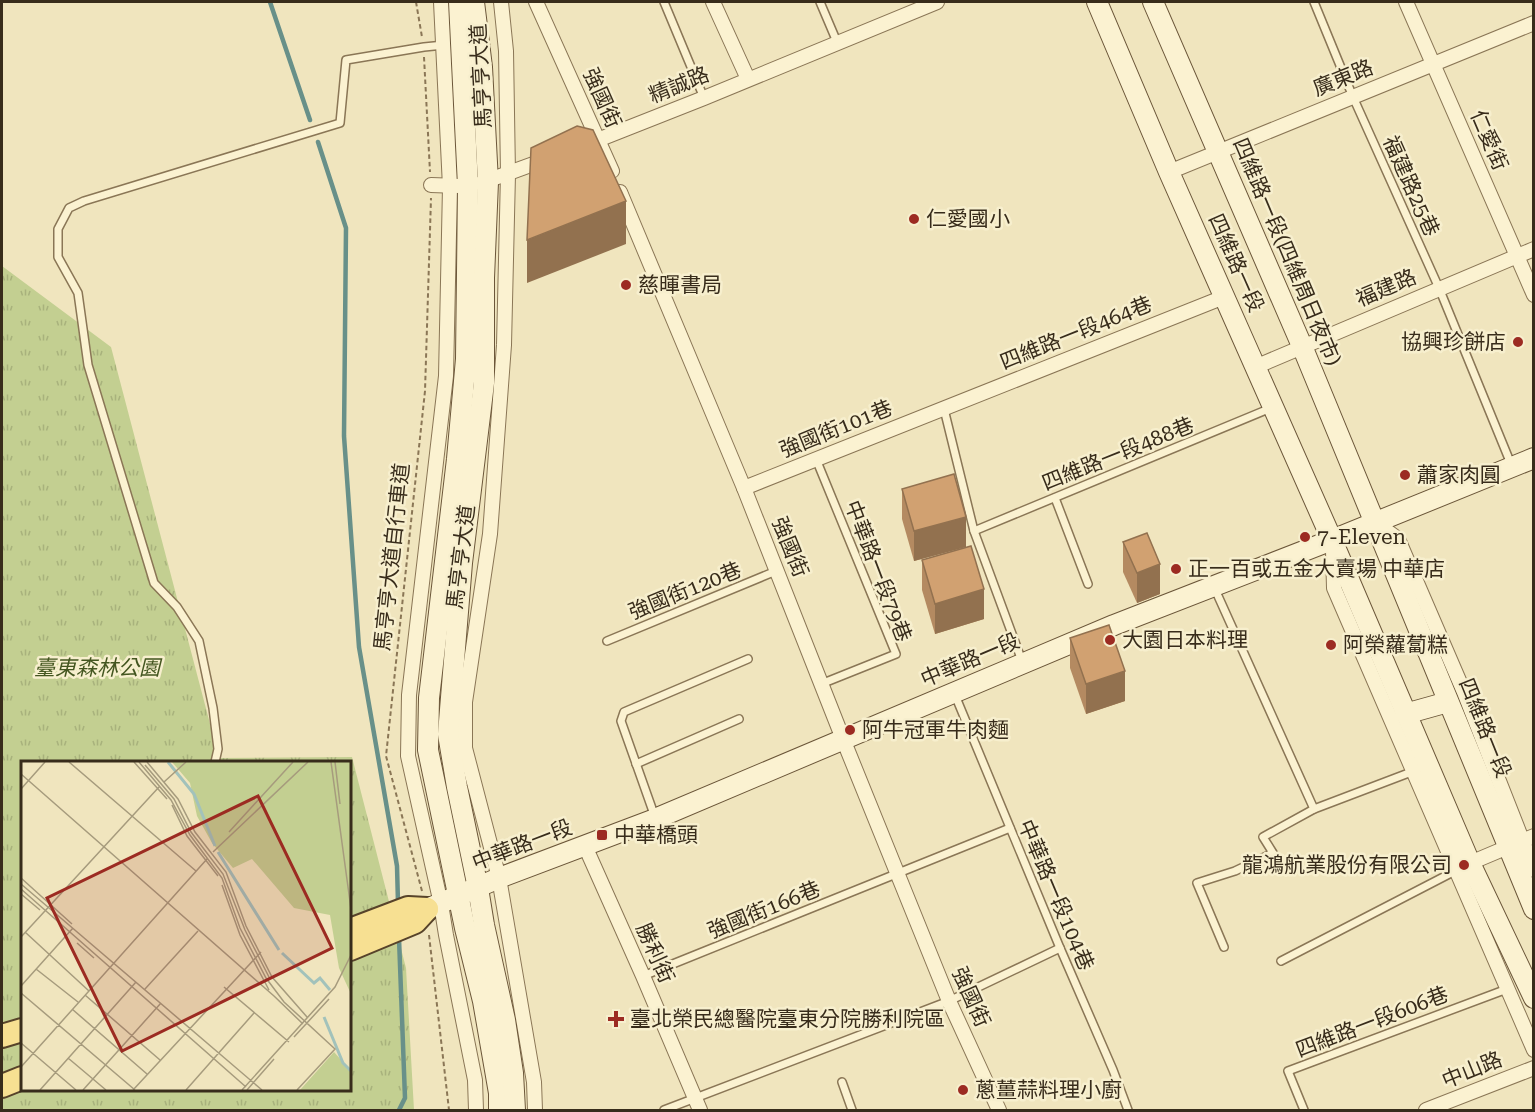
<svg xmlns="http://www.w3.org/2000/svg" width="1535" height="1112" viewBox="0 0 1535 1112" font-family="'Roboto Serif','Noto Sans TC',serif">
<defs>
<pattern id="park-tufts" width="24" height="20" patternUnits="userSpaceOnUse" patternTransform="scale(1.5)"><rect width="24" height="20" fill="#c3cf91"/><path d="M3 7l-1-3M5 7V3M7 7l1-3M15 17l-1-3M17 17v-4M19 17l1-3" fill="none" stroke="#a8b27c"/></pattern>
</defs>
<rect width="100%" height="100%" fill="#f0e5be"/>
<path fill="url(#park-tufts)" fill-rule="evenodd" d="M2,266L111,347L219,758L352,757L406,968L414,1110H2ZM22,762H350V1090H22Z"/>
<g fill="none" stroke-linecap="round" stroke-linejoin="round">
<g stroke="#689089" stroke-width="4.5">
<polyline points="270,2 310,120"/>
<polyline points="318,142 346,228 344,436 359,647 397,866 398,903"/>
<polyline points="399,1110 405,1098 399,938"/>
</g>
<defs>
<g id="lane">
<polyline points="664,2 704,98"/>
<polyline points="820,2 837,42"/>
<polyline points="1314,2 1353,97 1439,288 1511,464"/>
<polyline points="944,409 974,531 1022,661"/>
<polyline points="816,459 896,654 821,684"/>
<polyline points="1055,498 1088,584"/>
<polyline points="974,531 1271,408"/>
<polyline points="1214,587 1314,809"/>
<polyline points="607,641 776,571"/>
<polyline points="955,695 1060,948 1113,1070 1128,1110"/>
<polyline points="215,762 218,749 213,708 199,641 177,607 154,583 88,365 78,293 58,257 58,229 69,208 84,201 340,123 346,60 424,47 444,45"/>
<polyline points="636,764 739,719"/>
<polyline points="655,817 621,721 624,712 748,659"/>
<polyline points="1224,947 1197,883 1235,871 1273,853 1263,837 1314,809 1414,771"/>
<polyline points="1281,961 1457,870"/>
<polyline points="643,976 1010,828"/>
<polyline points="842,1082 852,1110"/>
<polyline points="664,1110 949,1001 1060,948"/>
<polyline points="1304,1110 1288,1071 1507,989"/>
</g>
<g id="street">
<polyline points="441,2 450,187 446,376 409,695 408,756 441,904 446,935 475,1080 476,1110"/>
<polyline points="501,2 506,51 508,174 504,345 490,534 465,702 465,748 499,878 534,1082 535,1110"/>
<polyline points="536,2 612,171"/>
<polyline points="713,2 748,79"/>
<polyline points="1406,2 1534,295"/>
<polyline points="590,143 704,98 937,2"/>
<polyline points="1169,172 1534,23"/>
<polyline points="481,183 547,159"/>
<polyline points="431,185 459,186"/>
<polyline points="620,192 744,488 843,739 949,1001 999,1110"/>
<polyline points="1255,367 1534,249"/>
<polyline points="744,488 1224,297"/>
<polyline points="1376,523 1398,539 1464,692 1534,870"/>
<polyline points="1333,551 1334,588 1534,1050"/>
<polyline points="585,846 643,976 700,1110"/>
<polyline points="1470,863 1534,836"/>
<polyline points="1426,1110 1534,1068"/>
</g>
<g id="secondary">
<polyline points="459,2 468,186 466,359 457,459 429,698 428,750 465,928 483,1001 499,1093 499,1110"/>
<polyline points="474,2 482,67 488,182 484,278 484,383 462,563 448,734 457,787 478,888 484,925 505,1020 513,1073 515,1110"/>
<polyline points="1097,2 1169,172 1332,540 1470,863 1534,998"/>
<polyline points="1153,2 1302,346 1534,909"/>
<polyline points="1405,714 1448,702"/>
<polyline points="427,909 499,878 655,819 1114,625 1332,540 1534,458"/>
</g>
<g id="primary">
<polyline points="350,930 408,908 427,909"/>
<polyline points="350,949 415,922 427,909"/>
<polyline points="2,1036 22,1030"/>
<polyline points="2,1086 22,1078"/>
</g>
</defs>
<use href="#lane" stroke="#8a7656" stroke-width="10"/>
<use href="#street" stroke="#8a7656" stroke-width="16"/>
<use href="#secondary" stroke="#6b5639" stroke-width="22"/>
<use href="#primary" stroke="#57432a" stroke-width="26"/>
<g stroke="#8a7656" stroke-width="2" stroke-dasharray="4.5 3" stroke-linecap="butt">
<polyline points="416,2 422,37"/>
<polyline points="424,57 430,172"/>
<polyline points="422,891 386,756 425,391 431,198"/>
<polyline points="429,935 449,1110"/>
</g>
<use href="#lane" stroke="#fbf2d1" stroke-width="7"/>
<use href="#street" stroke="#fbf2d1" stroke-width="14"/>
<use href="#secondary" stroke="#fbf2d1" stroke-width="20"/>
<use href="#primary" stroke="#f7e092" stroke-width="22"/>
</g>
<g fill="#b48a61">
<polygon points="902,489 966,547 914,561 902,519"/>
<polygon points="1123,542 1160,594 1137,603 1123,572"/>
<polygon points="922,560 984,619 935,634 922,590"/>
<polygon points="1070,638 1125,701 1086,714 1070,668"/>
</g>
<g fill="#92714f">
<polygon points="626,201 626,244 527,283 527,240"/>
<polygon points="966,517 966,547 914,561 914,531"/>
<polygon points="1160,564 1160,594 1137,603 1137,573"/>
<polygon points="984,589 984,619 935,634 935,604"/>
<polygon points="1125,671 1125,701 1086,714 1086,684"/>
</g>
<g fill="#d1a171" stroke="#92714f" stroke-width="1.5">
<polygon points="577,126 593,130 626,201 527,240 531,148"/>
<polygon points="954,474 966,517 914,531 902,489"/>
<polygon points="1147,533 1160,564 1137,573 1123,542"/>
<polygon points="971,546 984,589 935,604 922,560"/>
<polygon points="1109,625 1125,671 1086,684 1070,638"/>
</g>
<g fill="#9c2b22" stroke="#f7efce" stroke-width="2">
<circle cx="914" cy="219" r="6"/>
<circle cx="626" cy="285" r="6"/>
<circle cx="1518" cy="342" r="6"/>
<circle cx="1405" cy="475" r="6"/>
<circle cx="1305" cy="537" r="6"/>
<circle cx="1176" cy="569" r="6"/>
<circle cx="1110" cy="640" r="6"/>
<circle cx="1331" cy="645" r="6"/>
<circle cx="850" cy="730" r="6"/>
<rect x="596" y="829" width="12" height="12" rx="3"/>
<circle cx="1464" cy="865" r="6"/>
<path d="M613 1010h6v6h6v6h-6v6h-6v-6h-6v-6h6z"/>
<circle cx="963" cy="1090" r="6"/>
</g>
<g text-anchor="middle" dominant-baseline="central" stroke-width="5" stroke-linejoin="round" paint-order="stroke">
<g font-size="21" fill="#382c1b" stroke="#f7efce">
<text transform="translate(481 76) rotate(-93)">馬亨亨大道</text>
<text transform="translate(1343 78) rotate(-22)">廣東路</text>
<text transform="translate(679 85) rotate(-22)">精誠路</text>
<text transform="translate(602 98) rotate(66)">強國街</text>
<text transform="translate(1489 140) rotate(67)">仁愛街</text>
<text transform="translate(1411 186) rotate(66)">福建路25巷</text>
<text transform="translate(1287 252) rotate(67)">四維路一段(四維周日夜市)</text>
<text transform="translate(1236 263) rotate(66)">四維路一段</text>
<text transform="translate(1386 288) rotate(-23)">福建路</text>
<text transform="translate(1076 333) rotate(-22)">四維路一段464巷</text>
<text transform="translate(836 429) rotate(-22)">強國街101巷</text>
<text transform="translate(1118 454) rotate(-22)">四維路一段488巷</text>
<text transform="translate(790 547) rotate(68)">強國街</text>
<text transform="translate(392 557) rotate(-84)">馬亨亨大道自行車道</text>
<text transform="translate(461 557) rotate(-83)">馬亨亨大道</text>
<text transform="translate(878 571) rotate(69)">中華路一段79巷</text>
<text transform="translate(685 591) rotate(-22)">強國街120巷</text>
<text transform="translate(970 660) rotate(-23)">中華路一段</text>
<text transform="translate(1485 728) rotate(68)">四維路一段</text>
<text transform="translate(522 845) rotate(-21)">中華路一段</text>
<text transform="translate(1056 895) rotate(67)">中華路一段104巷</text>
<text transform="translate(764 910) rotate(-22)">強國街166巷</text>
<text transform="translate(655 953) rotate(66)">勝利街</text>
<text transform="translate(971 997) rotate(66)">強國街</text>
<text transform="translate(1372 1022) rotate(-21)">四維路一段606巷</text>
<text transform="translate(1472 1070) rotate(-22)">中山路</text>
</g>
<g font-size="21" fill="#382c1b" stroke="#f7efce" text-anchor="start">
<text x="926" y="219">仁愛國小</text>
<text x="638" y="285">慈暉書局</text>
<text x="1506" y="342" text-anchor="end">協興珍餅店</text>
<text x="1417" y="475">蕭家肉圓</text>
<text x="1317" y="537">7-Eleven</text>
<text x="1188" y="569">正一百或五金大賣場 中華店</text>
<text x="1122" y="640">大園日本料理</text>
<text x="1343" y="645">阿榮蘿蔔糕</text>
<text x="862" y="730">阿牛冠軍牛肉麵</text>
<text x="614" y="835">中華橋頭</text>
<text x="1452" y="865" text-anchor="end">龍鴻航業股份有限公司</text>
<text x="630" y="1019">臺北榮民總醫院臺東分院勝利院區</text>
<text x="975" y="1090">蔥薑蒜料理小廚</text>
</g>
<g font-size="21" font-style="italic" fill="#445620" stroke="#f7efce">
<text x="97" y="668">臺東森林公園</text>
</g>
</g>
<g transform="translate(21 761)">
<rect width="330" height="330" fill="#f0e5be"/>
<path d="M151,1H330V233L318,207L309,154L273,147L231,98L212,107L191,82L176,55L169,22ZM313,291L330,310V329H279Z" fill="#c3cf91"/>
<path fill="none" stroke="#a2c2bb" stroke-width="3" d="M147,1L173,33L194,85M197,91L258,189M261,192L293,222L299,217L309,229M303,256L322,302L330,310"/>
<path fill="none" stroke="#a69b7d" stroke-width="1.5" d="M48,1L175,110M113,1L146,38M118,1L150,39L169,74L201,117L219,167L245,217L263,241L314,288L276,329M126,1L157,38L174,71L205,111L225,165L251,216L286,256M310,1L330,148M314,1L319,43M124,4L153,38L170,71L202,113L224,169L249,218M0,13L253,235M143,21L165,1M0,28L24,1M151,44L166,75L197,115M208,71L272,1M192,91L287,1M0,117L51,163M0,123L241,329M201,124L219,174L248,229M0,128L225,326M0,133L19,149M4,171L68,230M0,176L138,26M56,182L73,197M15,208L57,241M0,225L52,167M203,226L268,281M124,228L177,170M0,232L114,329M64,234L139,299M253,235L282,263M51,248L126,313M273,276L308,238M0,282L55,329M47,297L85,329M0,306L186,98M19,329L115,221M62,329L140,242M112,329L240,191M165,329L233,252M221,329L314,226L330,194M226,329L253,298"/>
<path fill="#9c2b22" fill-opacity="0.15" stroke="#9c2b22" stroke-width="3" d="M237,35L311,187L101,290L26,137Z"/>
<rect width="330" height="330" fill="none" stroke="#382c1b" stroke-width="3"/>
</g>
<rect width="1535" height="1112" fill="none" stroke="#382c1b" stroke-width="6"/>
</svg>
